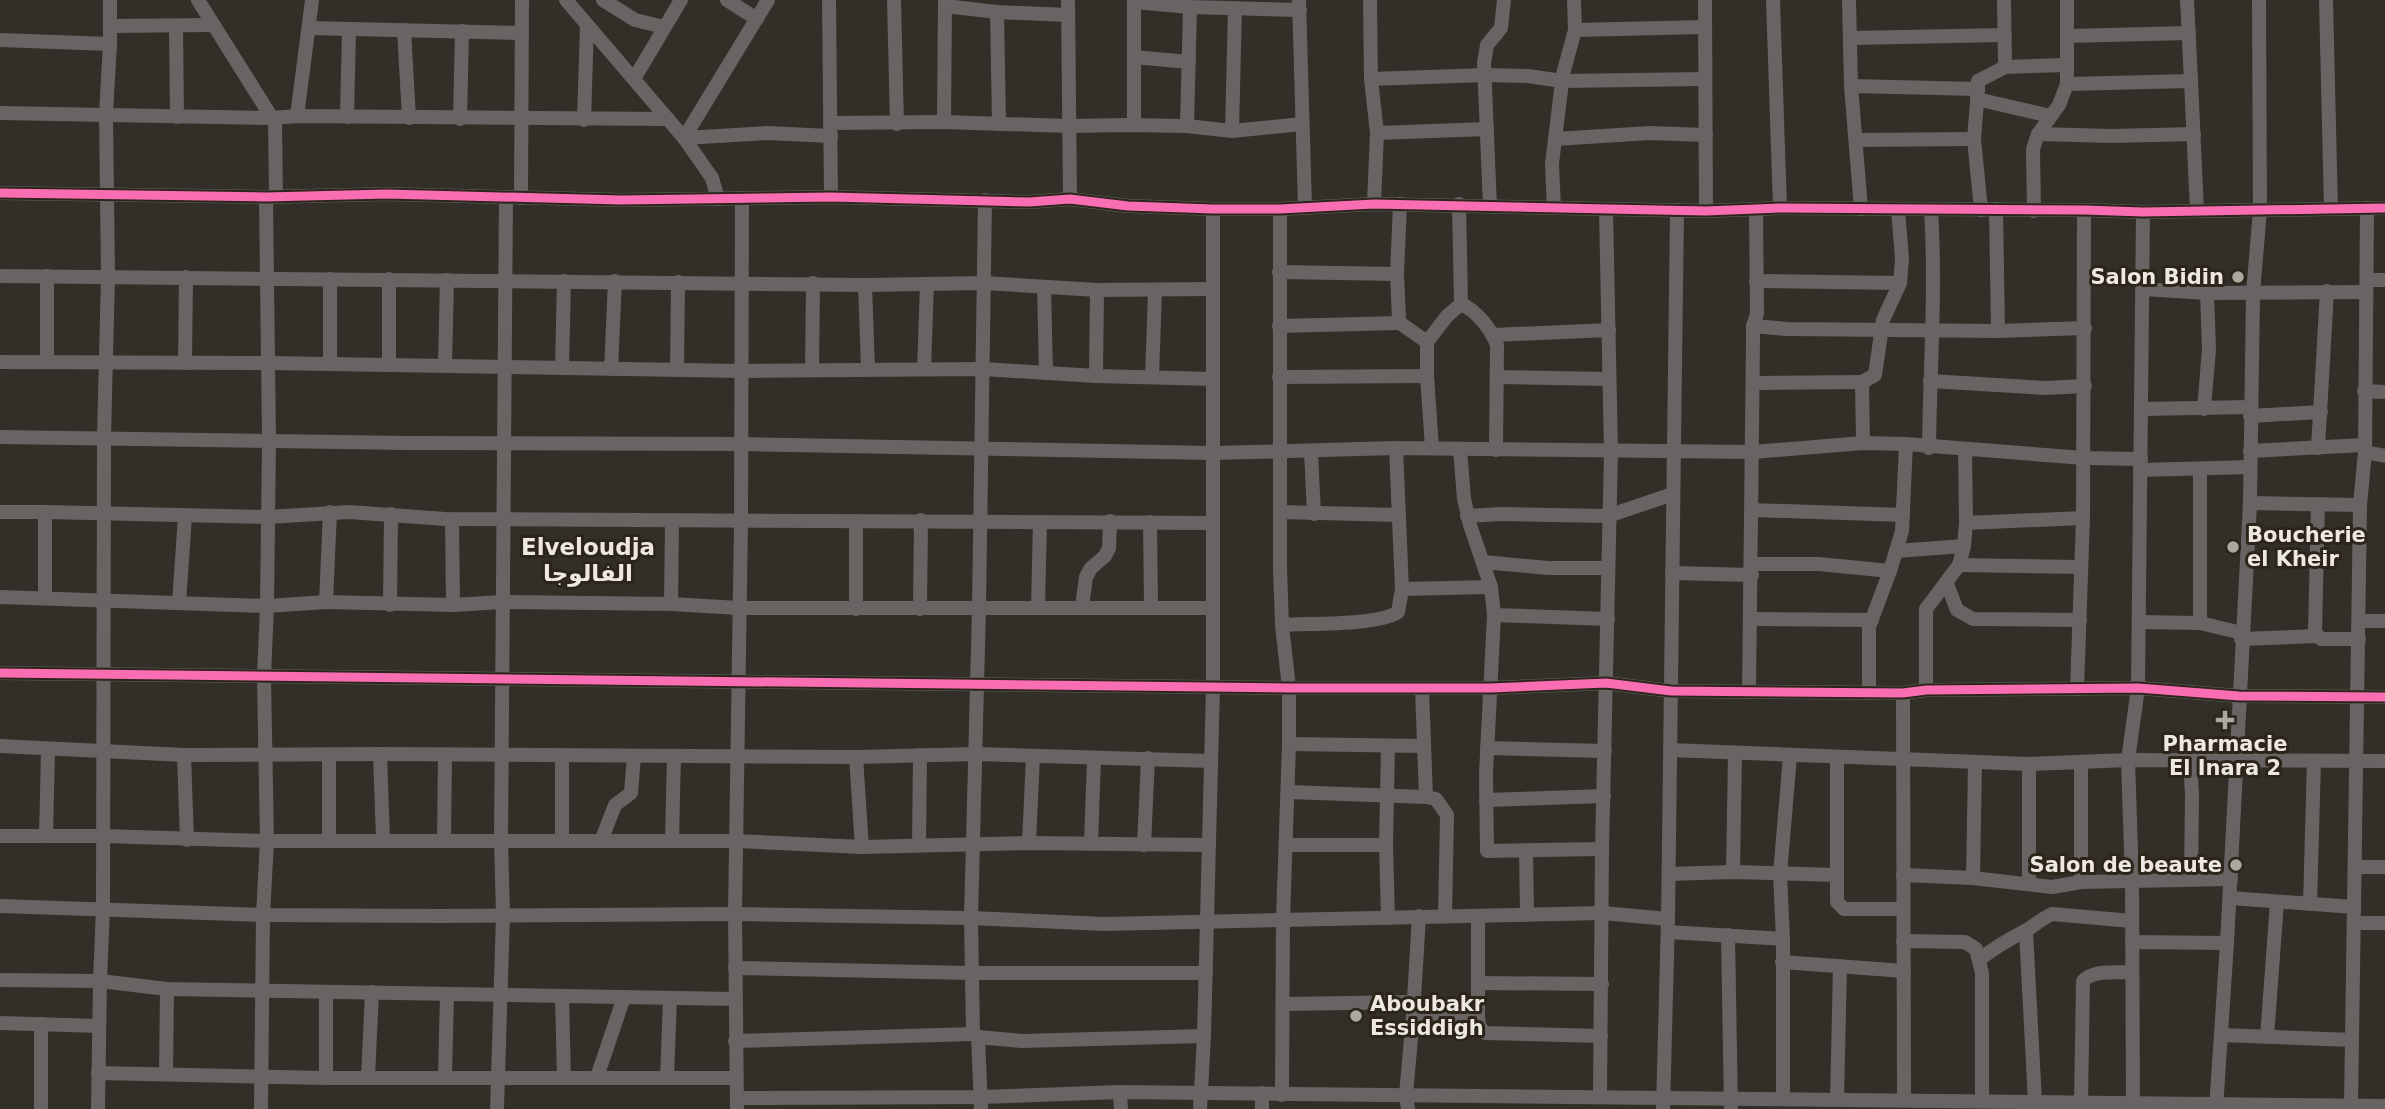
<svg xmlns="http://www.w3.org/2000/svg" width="2385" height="1109" viewBox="0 0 2385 1109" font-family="'DejaVu Sans','Noto Sans Arabic',sans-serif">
<rect width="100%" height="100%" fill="#322e28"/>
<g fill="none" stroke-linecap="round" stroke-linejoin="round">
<g stroke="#676463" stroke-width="14">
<polyline points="198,0 272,118 297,116 668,119"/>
<polyline points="566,0 684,138 712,178 718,199"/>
<polyline points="603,0 635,20 664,27"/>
<polyline points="727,0 757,19"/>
<polyline points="768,0 684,138 767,133 831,136"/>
<polyline points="829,0 831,197"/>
<polyline points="894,0 897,124"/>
<polyline points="1068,0 1070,199"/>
<polyline points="1134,0 1134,125"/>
<polyline points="1299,0 1305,207"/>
<polyline points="1370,0 1371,79 1377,133 1374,204"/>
<polyline points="1705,0 1706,211"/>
<polyline points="1773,0 1780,208"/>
<polyline points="1849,0 1851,86 1861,209"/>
<polyline points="2326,0 2331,209"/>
<polyline points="1134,2 1190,7 1300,10"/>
<polyline points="945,6 997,12 1068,15"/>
<polyline points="997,12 999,124"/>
<polyline points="110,26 213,25"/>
<polyline points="176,26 177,117"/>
<polyline points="309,28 522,33"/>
<polyline points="404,30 409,118"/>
<polyline points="1575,30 1705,27"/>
<polyline points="2067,36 2189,33"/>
<polyline points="1851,38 2005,35"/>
<polyline points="0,40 110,44"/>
<polyline points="1134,57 1189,62"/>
<polyline points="2005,67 2066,65"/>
<polyline points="634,79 681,0"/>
<polyline points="1371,79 1485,75 1528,76 1562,81 1705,79"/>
<polyline points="2191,81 2197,211"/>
<polyline points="2067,84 2191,81 2187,0"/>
<polyline points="1851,86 1978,89 1978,81 2005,67 2004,0"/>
<polyline points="1978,89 1974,139 1981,210"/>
<polyline points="1977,99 2050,116"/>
<polyline points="0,113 272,118"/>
<polyline points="297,116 312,0"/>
<polyline points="347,117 349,29"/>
<polyline points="275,118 276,197"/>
<polyline points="460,119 462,31"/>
<polyline points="584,120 587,25"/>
<polyline points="944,122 945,0"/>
<polyline points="830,123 944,122 1068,126 1127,125 1187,126 1232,131 1302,124"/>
<polyline points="1187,126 1190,7"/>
<polyline points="1232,131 1235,8"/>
<polyline points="1377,133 1487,129"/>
<polyline points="2038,134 2112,136 2194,134"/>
<polyline points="1555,139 1650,133 1706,135"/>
<polyline points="1856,140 1974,139"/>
<polyline points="0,193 266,197 387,194 621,200 831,197 1029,202 1070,199 1128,206 1213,209 1280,209 1374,204 1706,211 1780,208 2084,210 2143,212 2385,208"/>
<polyline points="521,198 522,0"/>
<polyline points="1400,204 1397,274 1399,319 1400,323 1427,342 1427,376 1432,448"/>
<path d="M1459,204L1461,304C1477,311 1491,329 1497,345L1496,450"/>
<polyline points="1490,206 1484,63 1487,45 1501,28 1504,0"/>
<polyline points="1554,208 1552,164 1555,139 1563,74 1575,30 1574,0"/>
<polyline points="1280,209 1280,568 1282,625 1289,688 1289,744 1283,919 1282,1095"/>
<polyline points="1996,209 1998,331"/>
<polyline points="2034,211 2033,149 2038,134 2059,105 2067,84 2067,0"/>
<polyline points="1279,272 1397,274"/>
<polyline points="0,276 865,285 984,283 1097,290 1213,289"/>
<polyline points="389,279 389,365"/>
<polyline points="2367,280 2385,280"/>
<polyline points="1756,281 1900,283"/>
<polyline points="865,285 868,368"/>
<polyline points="1044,287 1046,373"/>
<polyline points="2143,289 2207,293 2366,292"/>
<polyline points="1279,326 1400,323"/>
<polyline points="1753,326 1787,329 1998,331 2085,328"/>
<polyline points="1493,335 1609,330"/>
<polyline points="1427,342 1447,316 1461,304"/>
<polyline points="0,362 268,363 741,371 983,369 1096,376 1213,379"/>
<polyline points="47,362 47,276"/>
<polyline points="185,363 186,277"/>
<polyline points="330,364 330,279"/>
<polyline points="445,366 447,280"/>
<polyline points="562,368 564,281"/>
<polyline points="611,369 615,281"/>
<polyline points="924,369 927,284"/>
<polyline points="677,370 678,282"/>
<polyline points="812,370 813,283"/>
<polyline points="1096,376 1097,290"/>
<polyline points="1152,377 1155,291"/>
<polyline points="1279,377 1427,376"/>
<polyline points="1497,377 1609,379"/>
<polyline points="1930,381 2045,388 2085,386"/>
<polyline points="1753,383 1862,382"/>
<polyline points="2364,391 2385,392"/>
<polyline points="2141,409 2251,407"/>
<polyline points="2204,409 2209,349 2207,293"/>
<polyline points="2250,416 2321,412"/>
<polyline points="0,437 407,443 740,444 1213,453 1396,448 1753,452 1863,443 1906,444 2084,458 2141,459"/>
<polyline points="1863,443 1862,382 1875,375 1883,320 1900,283 1902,259 1898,209"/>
<path d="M1929,448C1930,368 1936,289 1931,209"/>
<polyline points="2318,448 2327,291"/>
<polyline points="1460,449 1464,499 1470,525 1491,587 1494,615 1486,773 1487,851 1602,849"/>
<polyline points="2250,451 2364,445"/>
<polyline points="1311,452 1314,514"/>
<polyline points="2365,452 2385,456"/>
<polyline points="2140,470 2250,467"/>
<polyline points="2250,503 2360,505"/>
<polyline points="2318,504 2315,633 2321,639 2359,639"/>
<polyline points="1752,510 1903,515"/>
<polyline points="0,512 45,512 45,598"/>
<polyline points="45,512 268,517 349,512 445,519 1212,523"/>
<polyline points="1280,512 1398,515"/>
<polyline points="1467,516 1501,514 1608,516 1673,494"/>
<polyline points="452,519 453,605"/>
<polyline points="856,521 856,609"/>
<polyline points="1150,522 1151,607"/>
<polyline points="1966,523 2083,518"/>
<polyline points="1896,551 1964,546"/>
<polyline points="1483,562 1548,568 1608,568"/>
<polyline points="1752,564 1819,564 1890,571"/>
<polyline points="1959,565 2081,567"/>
<polyline points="1672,573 1752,575"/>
<polyline points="1947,584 1957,610 1973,619 2080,620"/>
<polyline points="1402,589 1491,587"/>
<polyline points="0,597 267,606 326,602 453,605 502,602 671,604 739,608 1212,608"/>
<polyline points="326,602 330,512"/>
<polyline points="179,603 185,516"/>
<polyline points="671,604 672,521"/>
<polyline points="390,605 391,514"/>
<polyline points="1038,607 1040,522"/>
<polyline points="1082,607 1086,577 1091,568 1105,556 1109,548 1110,521"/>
<polyline points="920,609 921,520"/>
<polyline points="1494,615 1608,619"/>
<polyline points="1751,619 1872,620"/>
<polyline points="2359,621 2385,621"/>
<polyline points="2139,622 2200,623 2242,633"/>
<polyline points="2200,623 2200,469"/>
<path d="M1282,625C1309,623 1377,626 1398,612L1402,589L1396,448"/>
<polyline points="2241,639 2317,636"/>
<polyline points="0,673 1289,688 1491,688 1606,683 1671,691 1903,693 1926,690 2138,688 2239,696 2385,697"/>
<polyline points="1422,689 1426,797 1436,799 1447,815 1445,916"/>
<polyline points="2077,689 2083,518 2084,210"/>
<polyline points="1926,690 1926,609 1959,565 1964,546 1966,523 1965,449"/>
<polyline points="1749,692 1753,341 1753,326 1757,314 1756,211"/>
<polyline points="1869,693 1869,627 1890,571 1902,531 1906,444"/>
<polyline points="1903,693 1904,1100"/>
<polyline points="1289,744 1423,746"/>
<polyline points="0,746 184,755 380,754 856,757 976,754 1211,761"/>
<polyline points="1388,746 1386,845 1388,918"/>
<polyline points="1487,748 1605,751"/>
<polyline points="1670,750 2029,764 2128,760 2385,761"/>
<polyline points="380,754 383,840"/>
<polyline points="184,755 187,840"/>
<polyline points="329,755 329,840"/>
<polyline points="856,757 862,847"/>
<polyline points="1837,757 1837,902 1844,909 1903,909"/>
<polyline points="2190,760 2192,795 2191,878"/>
<polyline points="2029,764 2029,884"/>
<polyline points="1289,792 1426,797"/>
<polyline points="1486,800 1604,796"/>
<polyline points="0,836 103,836 267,841 736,841 862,847 1029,843 1209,845"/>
<polyline points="46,836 48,750"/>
<polyline points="444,840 445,755"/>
<polyline points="672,840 674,756"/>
<polyline points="562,841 562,756"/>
<polyline points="601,841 615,805 631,793 634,756"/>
<polyline points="1029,843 1033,756"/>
<polyline points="1091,844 1094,759"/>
<polyline points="919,845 920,755"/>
<polyline points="1144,845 1148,758"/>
<polyline points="1286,845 1386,845"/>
<polyline points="1526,851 1527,915"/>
<polyline points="2355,867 2385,867"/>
<polyline points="1733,872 1735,753"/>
<polyline points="1669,874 1733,872 1836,875"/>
<polyline points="1903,875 1973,878 2052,887 2081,882 2231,879"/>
<polyline points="1973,878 1975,763"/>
<polyline points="2081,882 2081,763"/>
<polyline points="2230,898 2354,907"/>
<polyline points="2310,904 2314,761"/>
<polyline points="0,906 263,915 440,916 735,914 971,918 1104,924 1603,913 1668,919"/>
<polyline points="1419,916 1413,1016 1478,1016"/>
<polyline points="1478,916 1478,1016 1479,1026 1485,1033 1601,1036"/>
<polyline points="2354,923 2385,923"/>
<polyline points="2026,931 2035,1102"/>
<polyline points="1668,932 1783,939"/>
<polyline points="1728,935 1731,1109"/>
<polyline points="1903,941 1965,942 1976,949 1982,973 1982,1101"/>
<polyline points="2132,942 2227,943"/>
<path d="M1980,959C1994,948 2008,940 2023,932C2033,927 2041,919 2052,914L2132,921"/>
<polyline points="1782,962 1904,971"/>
<polyline points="735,968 971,973 1206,973"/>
<polyline points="0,980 100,981 167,989 735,999"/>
<polyline points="1478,983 1602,984"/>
<polyline points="326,992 326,1078"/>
<polyline points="562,996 564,1078"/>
<polyline points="1284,1004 1413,1002"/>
<polyline points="0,1023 99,1026"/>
<polyline points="2221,1035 2352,1040"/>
<polyline points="978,1037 1022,1041 1204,1036"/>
<polyline points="2267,1037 2277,902"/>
<polyline points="735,1041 973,1034"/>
<polyline points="98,1073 326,1078 736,1078"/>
<polyline points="166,1074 167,989"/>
<polyline points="368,1077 372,992"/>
<polyline points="445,1077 447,994"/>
<polyline points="597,1077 624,997"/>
<polyline points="667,1078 670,998"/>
<polyline points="1120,1092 1121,1109"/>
<polyline points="1600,1097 1602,849 1611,452 1606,209"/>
<polyline points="737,1098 980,1097 1120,1092 2385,1106"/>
<polyline points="1783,1099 1783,939 1780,874 1790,756"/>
<polyline points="1837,1100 1840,966"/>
<path d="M2081,1103L2083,981C2094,969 2117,973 2132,972"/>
<polyline points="2351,1105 2360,505 2365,452 2367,208"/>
<polyline points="41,1109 41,1024"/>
<polyline points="98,1109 100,981 103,909 104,437 108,276 106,114 110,44 110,0"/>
<polyline points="261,1109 263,915 267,841 264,677 267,606 269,441 266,197"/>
<polyline points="497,1109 503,915 501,840 506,197"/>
<polyline points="737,1109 735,914 741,522 742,198"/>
<polyline points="981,1109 978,1037 973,1034 971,918 979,608 985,200"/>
<polyline points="1200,1109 1204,1036 1213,687 1213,209"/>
<polyline points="1262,1109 1262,1093"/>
<polyline points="1408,1109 1406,1095 1413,1016"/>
<polyline points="1663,1109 1668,919 1677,210"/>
<polyline points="2133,1109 2132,880 2128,760 2138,688 2143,212"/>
<polyline points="2216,1109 2227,943 2250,503 2253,293 2260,210 2259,0"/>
</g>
<defs>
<g id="cycleway">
<polyline points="0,193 266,197 387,194 621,200 831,197 1029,202 1070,199 1128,206 1213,209 1280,209 1374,204 1706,211 1780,208 2084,210 2143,212 2385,208"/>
<polyline points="0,673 1289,688 1491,688 1606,683 1671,691 1903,693 1926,690 2138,688 2239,696 2385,697"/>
</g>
</defs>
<use href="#cycleway" stroke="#2d251a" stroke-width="13"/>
<use href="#cycleway" stroke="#f96db3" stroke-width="9"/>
</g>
<g fill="#aca7a0" stroke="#2d251a" stroke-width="2.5">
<circle cx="2238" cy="277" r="7"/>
<circle cx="2233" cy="547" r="7"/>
<path d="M2221.5 709.5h7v7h7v7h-7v7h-7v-7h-7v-7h7z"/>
<circle cx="2236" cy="865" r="7"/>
<circle cx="1356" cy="1016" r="7"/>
</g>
<g text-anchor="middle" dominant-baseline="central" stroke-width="6" stroke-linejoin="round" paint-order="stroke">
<g font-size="21" font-weight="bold" fill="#ede8e1" stroke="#2d251a" text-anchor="end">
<text x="2224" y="277">Salon Bidin</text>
<text x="2247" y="535" text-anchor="start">Boucherie<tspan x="2247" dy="24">el Kheir</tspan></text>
<text x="2225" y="744" text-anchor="middle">Pharmacie<tspan x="2225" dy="24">El Inara 2</tspan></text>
<text x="2222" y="865">Salon de beaute</text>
<text x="1370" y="1004" text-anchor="start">Aboubakr<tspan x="1370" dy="24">Essiddigh</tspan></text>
</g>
<g font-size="23" font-weight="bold" fill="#ede8e1" stroke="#2d251a">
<text x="588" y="547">Elveloudja<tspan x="588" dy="26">الفالوجا</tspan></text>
</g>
</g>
</svg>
